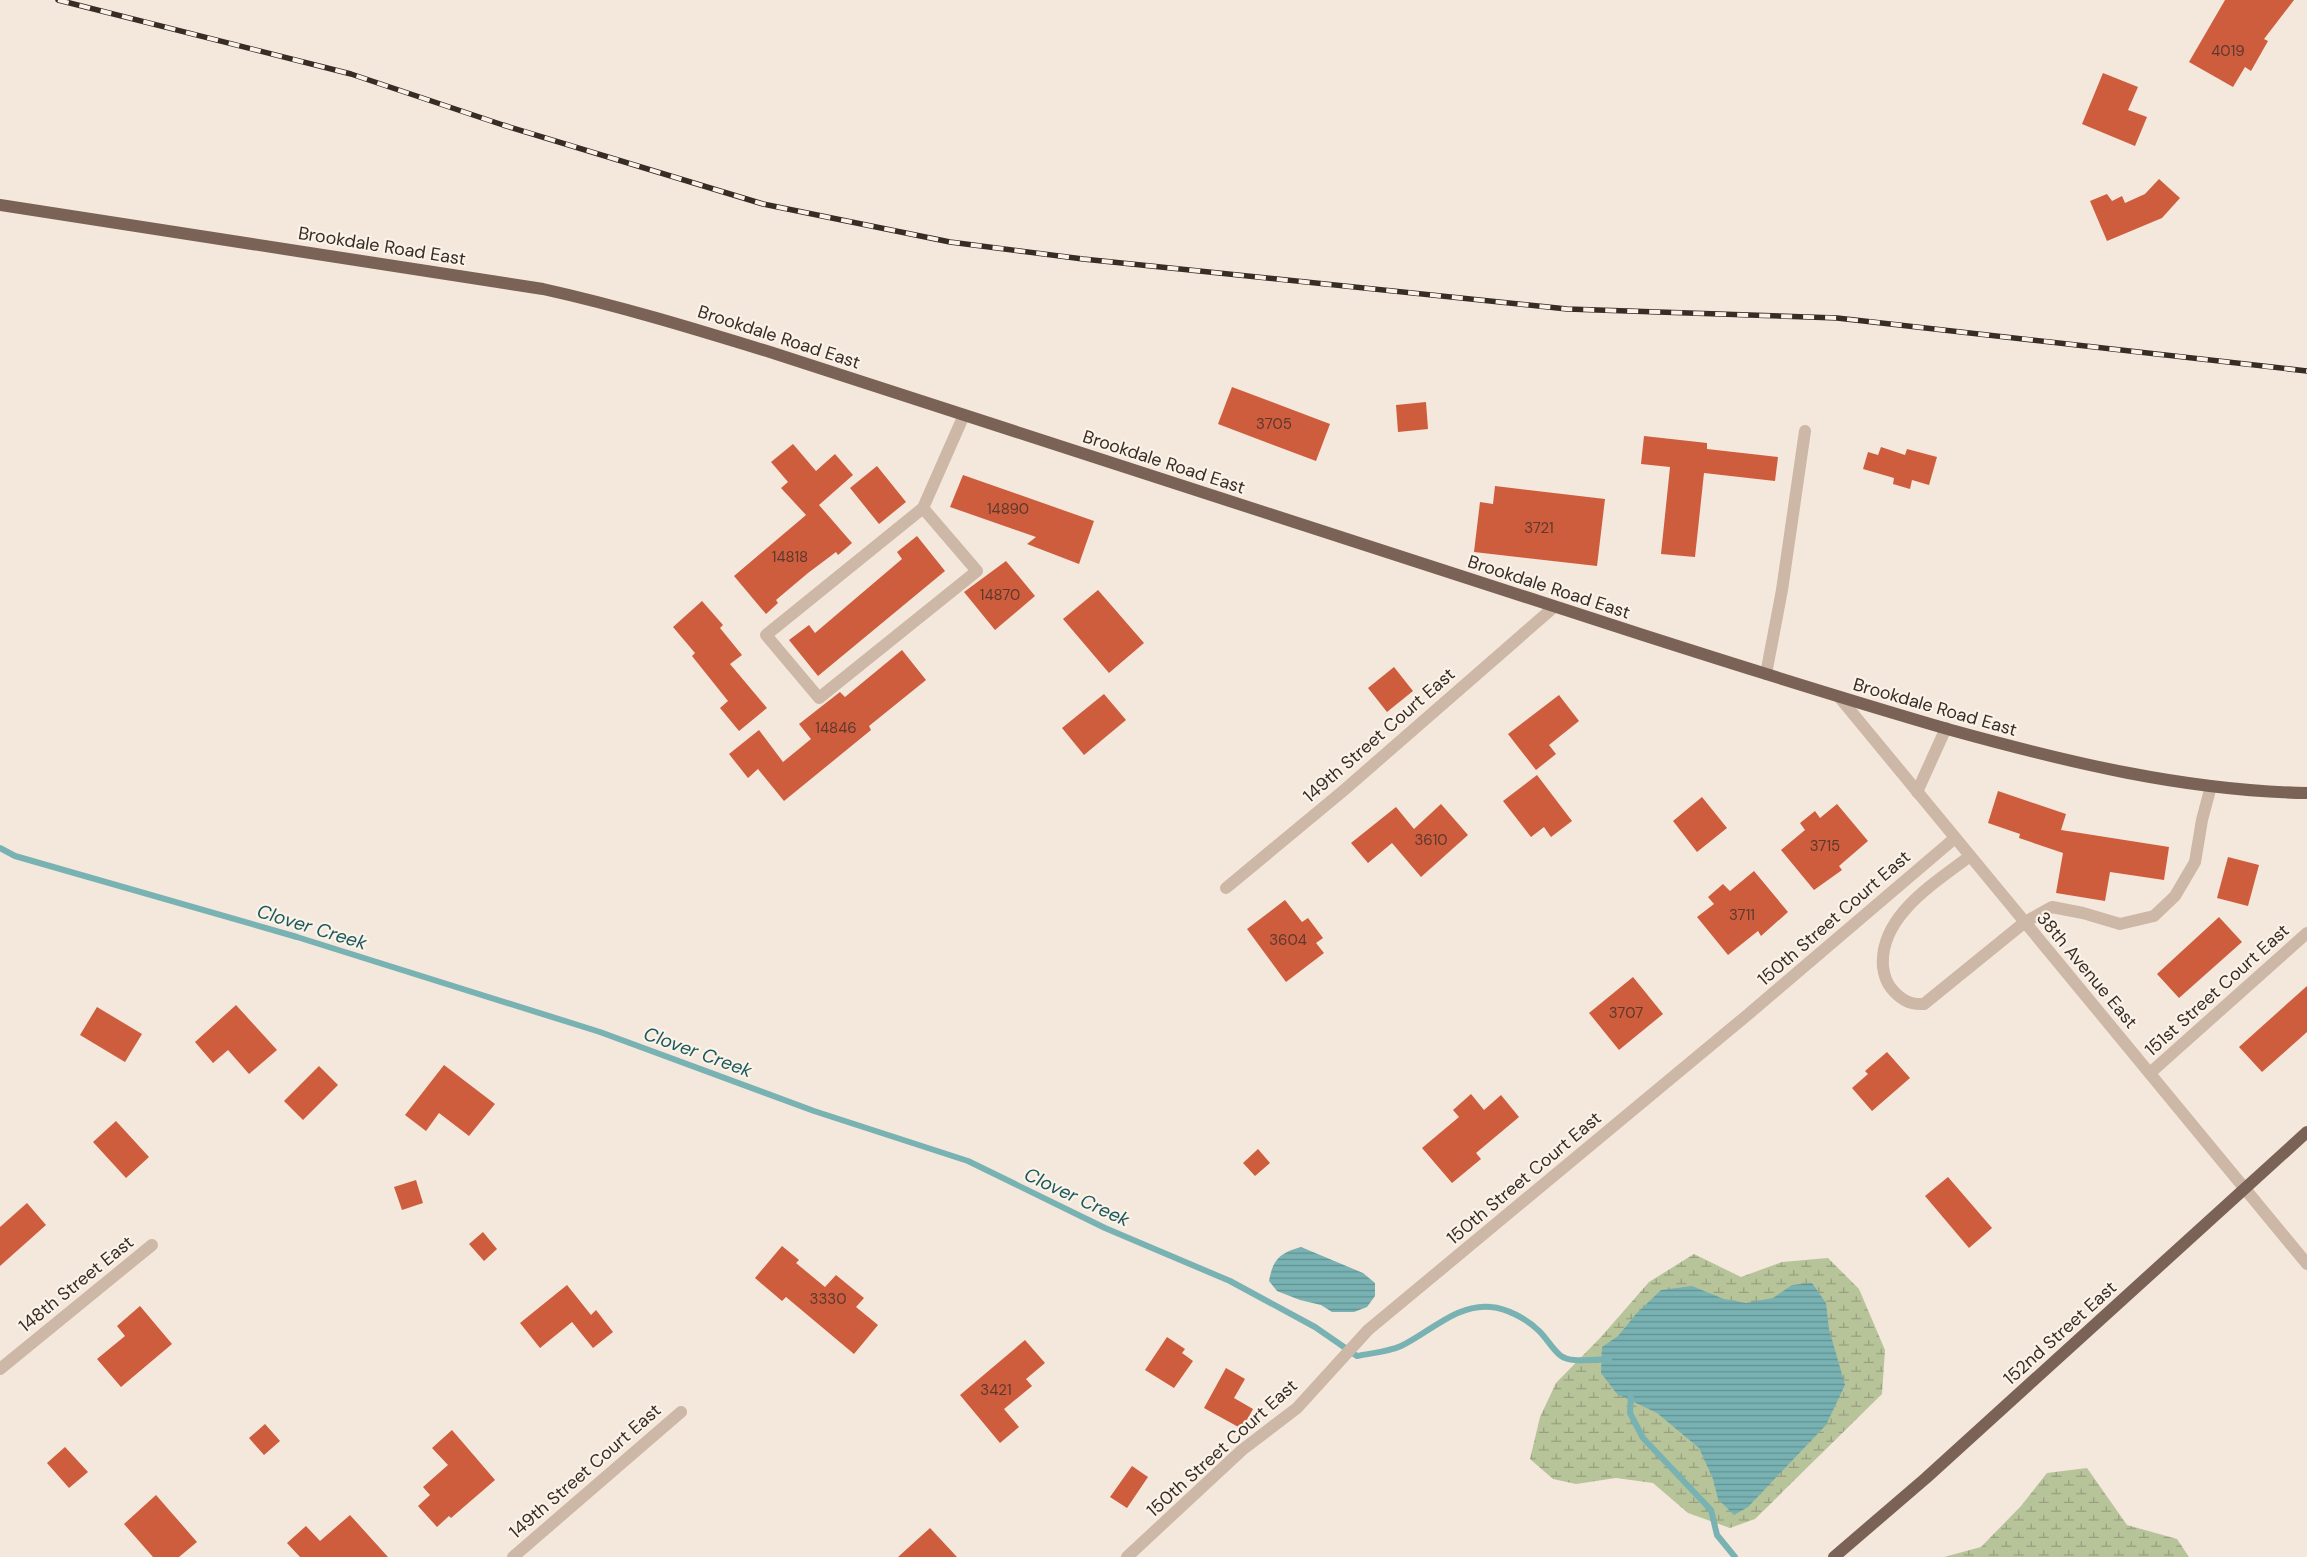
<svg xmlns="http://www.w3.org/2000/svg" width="2307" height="1557" viewBox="0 0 2307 1557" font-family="'DM Sans',sans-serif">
<defs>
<pattern id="wetland-marsh" width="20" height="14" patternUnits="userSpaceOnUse" patternTransform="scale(1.25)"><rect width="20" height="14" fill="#b7c49a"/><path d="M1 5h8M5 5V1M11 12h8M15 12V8" fill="none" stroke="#969f7e"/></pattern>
<pattern id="water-rules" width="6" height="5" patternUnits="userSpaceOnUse" patternTransform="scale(1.25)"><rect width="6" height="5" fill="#78b2b3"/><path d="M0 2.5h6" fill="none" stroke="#639192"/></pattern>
</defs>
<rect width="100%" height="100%" fill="#f4e7db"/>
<g fill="url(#wetland-marsh)">
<polygon points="1694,1254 1741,1277 1782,1262 1828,1258 1859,1289 1885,1350 1882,1394 1755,1519 1730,1528 1688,1513 1653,1483 1616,1478 1576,1484 1553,1479 1530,1459 1540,1417 1556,1383 1601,1337 1649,1282"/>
<polygon points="2087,1468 2127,1525 2177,1539 2189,1557 1944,1557 1981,1547 2021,1506 2047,1473"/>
</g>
<g fill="url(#water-rules)">
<path d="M1301,1247L1363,1273L1375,1283V1296L1367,1307L1354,1312H1332L1321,1305L1300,1300L1277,1291L1269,1281C1273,1260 1279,1253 1301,1247Z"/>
<polygon points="1812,1283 1826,1303 1829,1329 1845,1385 1826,1425 1748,1507 1734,1515 1718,1499 1713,1479 1699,1448 1657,1413 1617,1394 1601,1373 1602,1347 1618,1336 1636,1314 1661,1290 1692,1286 1724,1299 1746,1303 1773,1298 1792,1285"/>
</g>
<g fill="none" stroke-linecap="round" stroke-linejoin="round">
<g stroke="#78b2b3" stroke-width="6">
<path d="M0,848L15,856L297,937L600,1032L814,1111L968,1161L1105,1228L1230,1281L1315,1327L1357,1356C1371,1353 1388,1352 1401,1346C1429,1333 1457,1303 1491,1307C1506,1308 1527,1319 1538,1330C1546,1337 1552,1349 1561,1356C1573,1364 1594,1358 1609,1360"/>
<polyline points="1631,1394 1630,1413 1643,1438 1711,1510 1717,1535 1735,1557"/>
</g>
</g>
<g fill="#ce5d3e">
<polygon points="2225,0 2294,0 2264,39 2268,41 2251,71 2245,67 2233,87 2189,62"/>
<polygon points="2103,73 2138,87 2128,110 2147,117 2135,146 2082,124"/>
<polygon points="2159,179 2180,198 2162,218 2107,241 2090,201 2107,194 2112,201 2122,196 2125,203 2145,194"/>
<polygon points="1232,387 1330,424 1316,461 1218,424"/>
<polygon points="1426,402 1428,429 1398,432 1396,405"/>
<polygon points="1644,436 1707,443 1707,449 1778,457 1775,481 1704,473 1695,557 1661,554 1670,467 1641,464"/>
<polygon points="793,444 816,471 835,454 853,475 819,505 852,543 838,555 836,552 808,573 776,600 778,603 766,614 734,576 806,515 781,488 788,482 771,462"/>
<polygon points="1881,447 1905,455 1907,449 1937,457 1929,485 1912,480 1910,489 1893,484 1894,478 1863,469 1868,452 1878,455"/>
<polygon points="877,466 906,502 879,524 850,488"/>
<polygon points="963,475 1094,521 1079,564 1027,544 1036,537 950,507"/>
<polygon points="1495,486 1605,499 1597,566 1474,552 1480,502 1493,504"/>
<polygon points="917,536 945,571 818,676 789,640 809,625 815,633 902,559 897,552"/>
<polygon points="1006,561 1035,596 995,630 964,592"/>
<polygon points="1098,590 1144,643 1109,673 1063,619"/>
<polygon points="702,601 723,625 720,628 742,655 730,664 767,708 739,731 720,708 728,701 692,656 695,653 673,627"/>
<polygon points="902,650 926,680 869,726 871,730 784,801 758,769 748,778 729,754 759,730 783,762 811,739 799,724 840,692 845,697"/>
<polygon points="1394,667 1413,691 1387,712 1368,688"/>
<polygon points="1104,694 1126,720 1084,755 1062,728"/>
<polygon points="1559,695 1579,721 1549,745 1556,754 1536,770 1508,734"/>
<polygon points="1537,775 1572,821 1551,837 1544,827 1531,837 1503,801"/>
<polygon points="1998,791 2066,814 2061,830 2169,847 2164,880 2110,872 2105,901 2056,893 2063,853 2019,838 2020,834 1988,823"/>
<polygon points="1702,797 1727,828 1697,852 1673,821"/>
<polygon points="1441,804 1468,835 1421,877 1392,843 1368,863 1351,843 1396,807 1414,829"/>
<polygon points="1837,804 1868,841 1839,866 1842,870 1814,890 1781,850 1805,830 1800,823 1815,811 1820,818"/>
<polygon points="2228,857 2259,865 2248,906 2217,898"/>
<polygon points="1754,871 1788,912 1761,936 1758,931 1728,955 1697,917 1714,904 1708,897 1723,884 1730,891"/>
<polygon points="1285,900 1302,922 1308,918 1323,938 1316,943 1324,953 1286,982 1247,929"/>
<polygon points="2219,917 2242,942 2179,998 2157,974"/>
<polygon points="1633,977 1663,1014 1619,1050 1589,1013"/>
<polygon points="2307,986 2307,1032 2262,1072 2239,1047"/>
<polygon points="236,1005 277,1050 249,1074 228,1050 213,1063 195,1042"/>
<polygon points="97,1007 142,1034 125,1062 80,1035"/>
<polygon points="1887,1052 1910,1078 1872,1111 1852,1088 1868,1074 1865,1071"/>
<polygon points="444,1065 495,1104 469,1136 439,1113 426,1131 405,1115"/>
<polygon points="319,1066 338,1085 303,1120 284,1101"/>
<polygon points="1471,1094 1484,1110 1501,1095 1519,1117 1476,1153 1481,1159 1452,1183 1422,1148 1459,1117 1453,1110"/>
<polygon points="116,1121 149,1157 126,1178 93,1142"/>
<polygon points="1258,1149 1270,1163 1255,1176 1243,1163"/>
<polygon points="1948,1177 1992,1228 1969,1248 1925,1196"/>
<polygon points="416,1180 423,1203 402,1210 394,1187"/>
<polygon points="27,1203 46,1225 0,1266 0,1227"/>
<polygon points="483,1232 497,1249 484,1261 469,1244"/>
<polygon points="782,1246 799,1260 796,1263 825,1287 836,1275 864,1298 856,1307 878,1325 854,1354 786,1297 782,1301 755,1278"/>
<polygon points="567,1285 591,1315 596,1310 613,1332 593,1348 572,1322 540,1348 520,1323"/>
<polygon points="140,1306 172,1344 121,1387 97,1359 125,1336 117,1326"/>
<polygon points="1167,1337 1185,1349 1182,1353 1193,1361 1174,1388 1145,1370"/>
<polygon points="1025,1340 1045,1363 1026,1379 1032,1386 1004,1409 1019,1427 1000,1443 960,1395"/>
<polygon points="1226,1368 1245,1379 1234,1398 1253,1409 1242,1429 1204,1408"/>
<polygon points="265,1424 280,1441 264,1455 249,1438"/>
<polygon points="452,1430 495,1480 451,1518 449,1516 437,1527 418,1506 430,1495 423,1487 448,1465 432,1448"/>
<polygon points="65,1447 88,1472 69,1488 47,1463"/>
<polygon points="1132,1466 1148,1477 1127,1508 1110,1497"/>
<polygon points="156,1495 197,1542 179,1557 153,1557 124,1524"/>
<polygon points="350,1515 388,1557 300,1557 287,1543 306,1526 320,1541"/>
<polygon points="930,1528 957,1557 898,1557"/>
</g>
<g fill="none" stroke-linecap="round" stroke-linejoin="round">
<g stroke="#cdb7a6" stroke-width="12">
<polyline points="923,508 977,571 819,698 766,635 923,508 964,415"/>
<polyline points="1766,674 1782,590 1805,431"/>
<polyline points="1840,698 2307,1264"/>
<polyline points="1917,792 1946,728"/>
<path d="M1970,856C1935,883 1879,916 1883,967C1884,974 1886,982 1891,988C1900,999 1909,1005 1924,1004L2025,922L2052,907L2083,913L2120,924L2154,916L2175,896L2195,862L2202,820L2211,786"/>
<polyline points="1226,888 1343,791 1554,607"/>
<polyline points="2150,1073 2307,933"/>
<polyline points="0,1369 152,1245"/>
<polyline points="513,1557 681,1412"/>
<polyline points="1127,1557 1242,1450 1297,1408 1368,1330 1745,1017 1955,838"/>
</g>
<g stroke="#7b6257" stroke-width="12">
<path d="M0,205L543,289C620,306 695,329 770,352C1061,447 1352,542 1643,635C1746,668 1848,700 1951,730C2067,762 2186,791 2307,793"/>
<polyline points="1834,1557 1926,1478 2307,1132"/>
</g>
<defs>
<polyline id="rail" points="58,0 351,74 503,125 763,204 950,242 1083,259 1567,309 1837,318 2307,371"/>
</defs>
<use href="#rail" stroke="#382c27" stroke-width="5.5"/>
<use href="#rail" stroke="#fbf2e8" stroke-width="4" stroke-dasharray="11" stroke-linecap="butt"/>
</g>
<g text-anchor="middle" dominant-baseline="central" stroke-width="4.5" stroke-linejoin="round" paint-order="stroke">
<g font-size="15" fill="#5e382d">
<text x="2228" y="51">4019</text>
<text x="1274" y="424">3705</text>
<text x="1008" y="509">14890</text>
<text x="1539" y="528">3721</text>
<text x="790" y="557">14818</text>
<text x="1000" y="595">14870</text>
<text x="836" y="728">14846</text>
<text x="1431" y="840">3610</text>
<text x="1825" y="846">3715</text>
<text x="1742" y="915">3711</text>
<text x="1288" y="940">3604</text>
<text x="1626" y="1013">3707</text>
<text x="828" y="1299">3330</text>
<text x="996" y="1390">3421</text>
</g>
<g font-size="18" fill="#382c27" stroke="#fbf2e8">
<text transform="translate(382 246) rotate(9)">Brookdale Road East</text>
<text transform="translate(779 337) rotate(18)">Brookdale Road East</text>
<text transform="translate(1164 462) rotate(18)">Brookdale Road East</text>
<text transform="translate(1549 587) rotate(18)">Brookdale Road East</text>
<text transform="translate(1935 707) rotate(16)">Brookdale Road East</text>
<text transform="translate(1379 735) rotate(-41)">149th Street Court East</text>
<text transform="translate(1834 918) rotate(-41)">150th Street Court East</text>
<text transform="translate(2087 970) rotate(50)">38th Avenue East</text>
<text transform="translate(2217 990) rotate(-42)">151st Street Court East</text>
<text transform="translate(1524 1178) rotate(-40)">150th Street Court East</text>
<text transform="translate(76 1284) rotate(-39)">148th Street East</text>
<text transform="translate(2060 1333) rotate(-42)">152nd Street East</text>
<text transform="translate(1222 1448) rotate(-42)">150th Street Court East</text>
<text transform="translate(585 1471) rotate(-41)">149th Street Court East</text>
</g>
<g font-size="19" font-style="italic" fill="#1a5a5d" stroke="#fbf2e8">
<text transform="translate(312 927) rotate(17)">Clover Creek</text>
<text transform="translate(698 1052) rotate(20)">Clover Creek</text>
<text transform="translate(1077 1197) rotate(25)">Clover Creek</text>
</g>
</g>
</svg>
